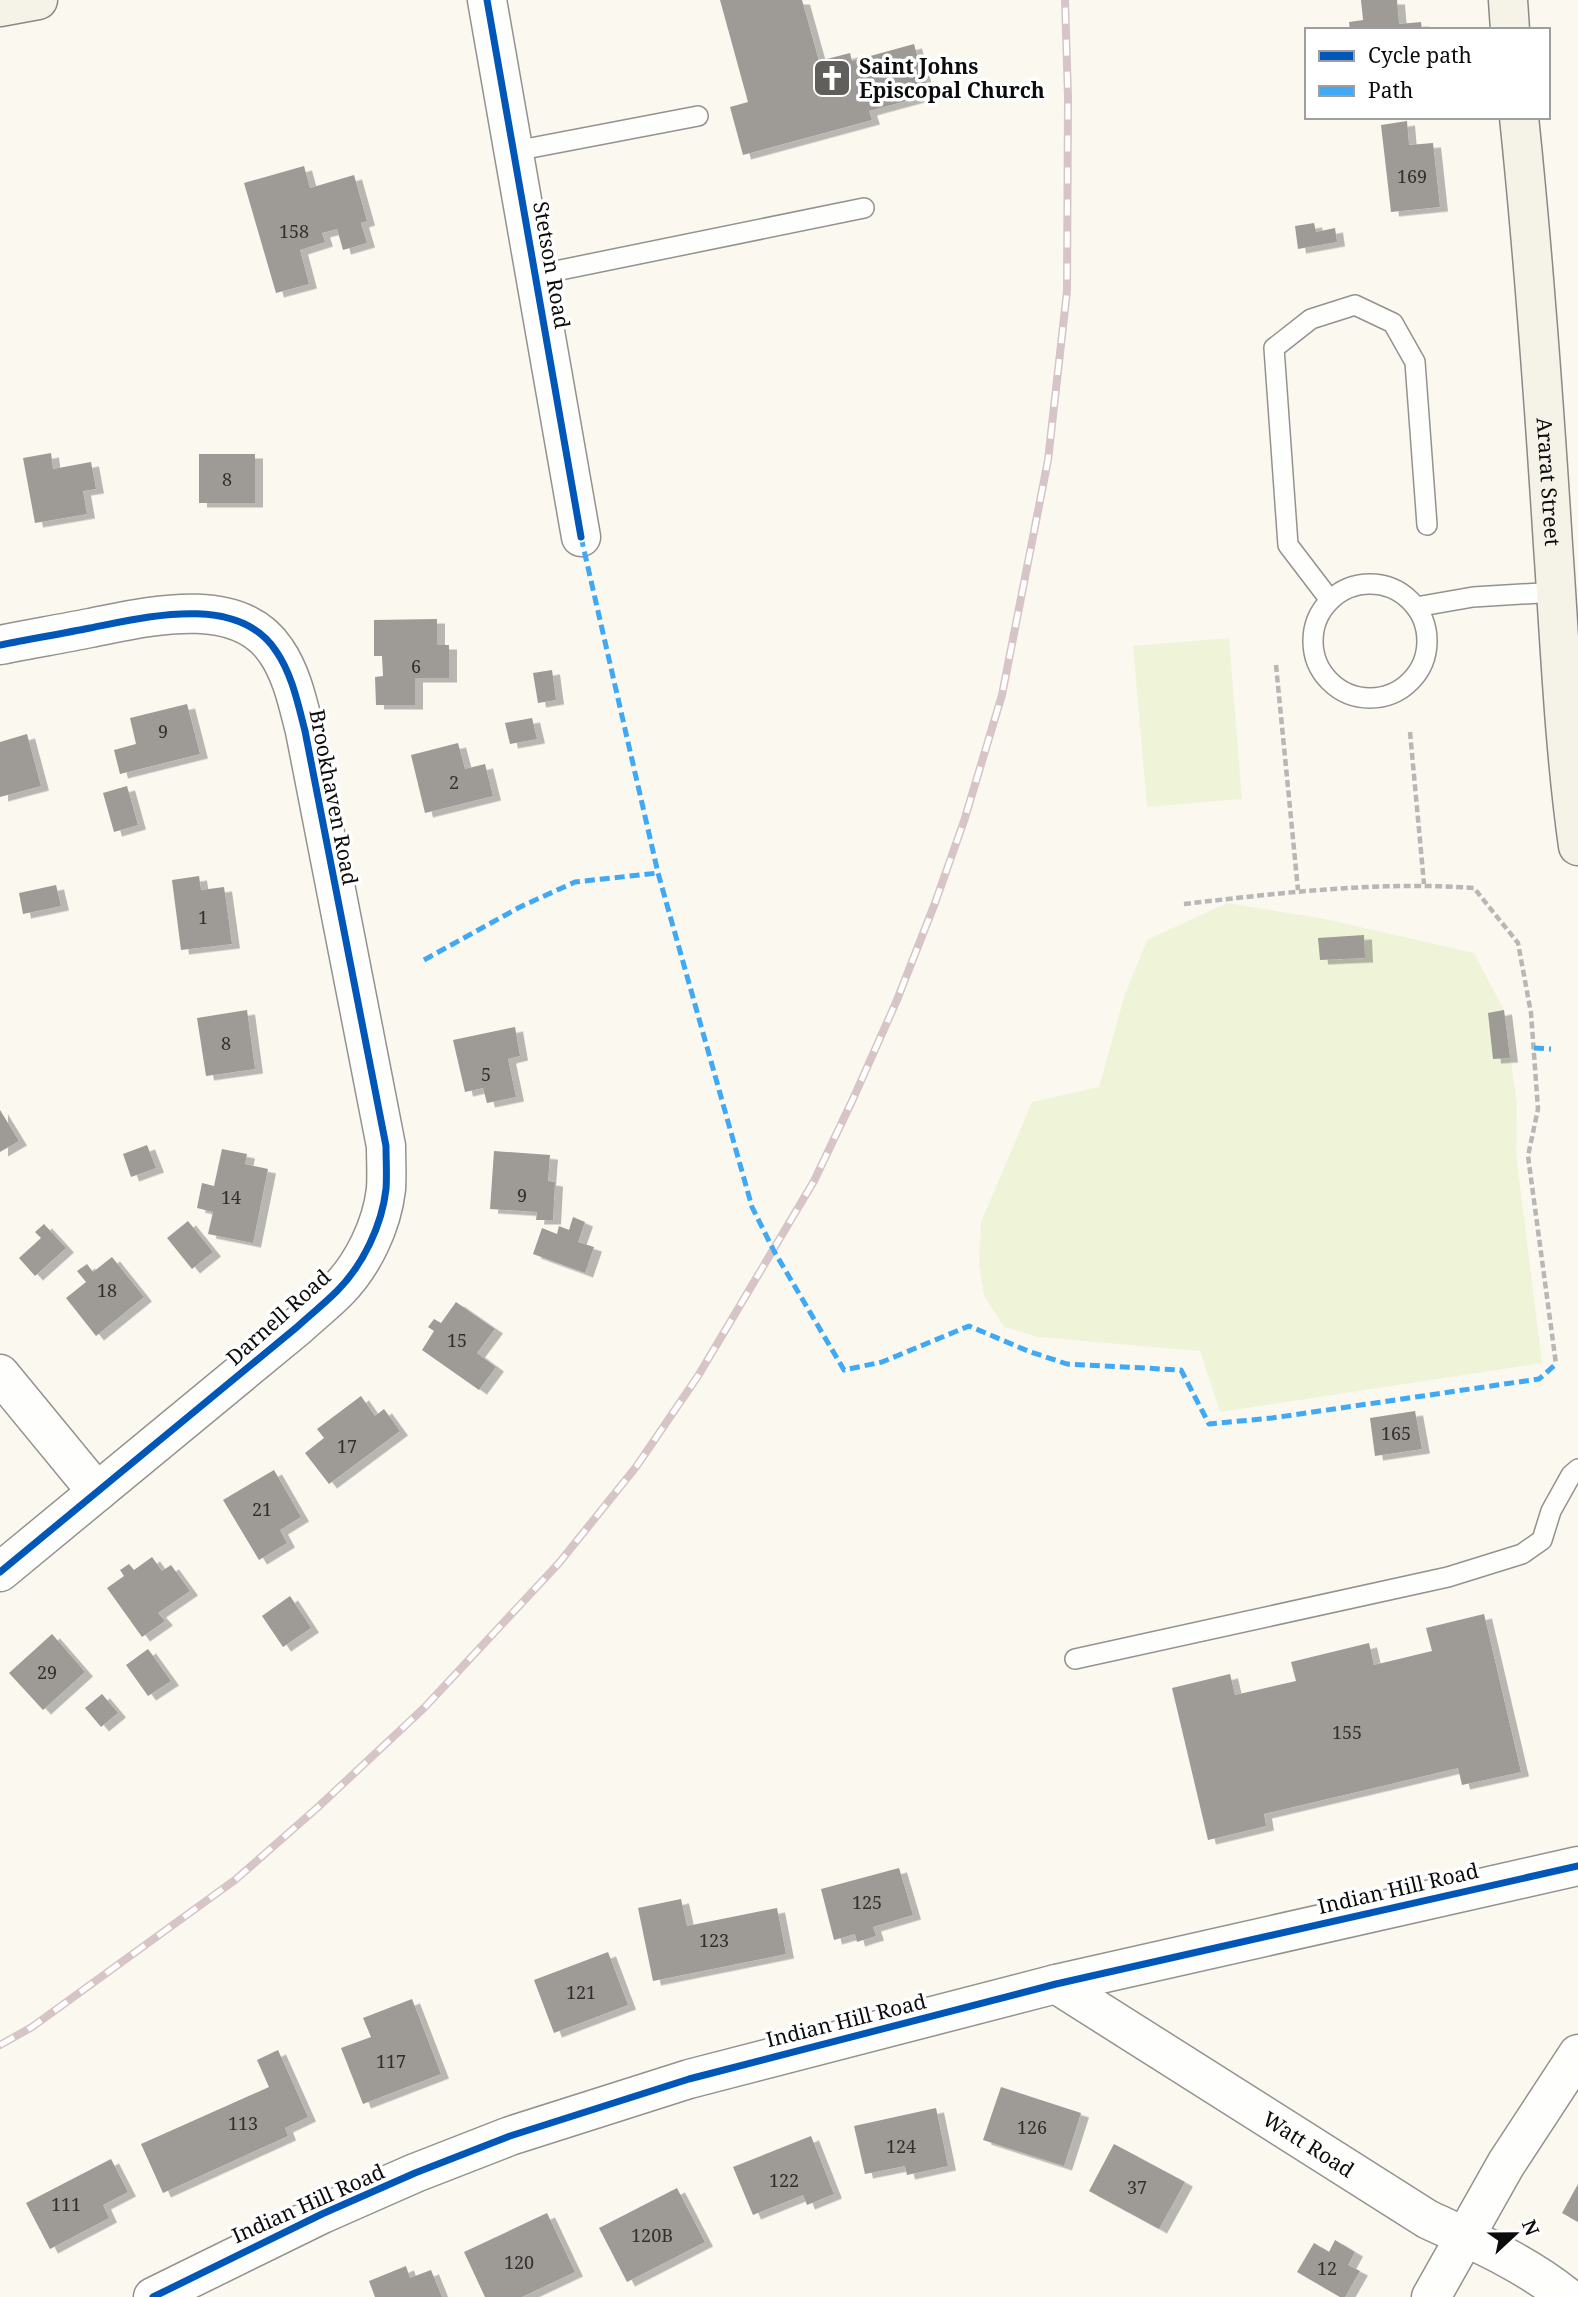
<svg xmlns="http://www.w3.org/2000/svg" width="1578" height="2297" viewBox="0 0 1578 2297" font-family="'Noto Serif',serif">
<defs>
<filter id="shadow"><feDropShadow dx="8" dy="4.5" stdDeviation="0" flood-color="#0004"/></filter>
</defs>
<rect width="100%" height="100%" fill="#fbf8f0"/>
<g fill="#eff4d9">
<polygon points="1229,638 1242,799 1147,807 1133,646"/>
<polygon points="1227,903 1325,919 1474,953 1504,1010 1517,1105 1516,1153 1542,1363 1220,1412 1200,1351 1038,1337 1004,1327 984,1296 979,1264 981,1222 1032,1102 1099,1087 1124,997 1147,940"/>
</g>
<g fill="#9e9a96" filter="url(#shadow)">
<polygon points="720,0 802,0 819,61 850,53 852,61 914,44 928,95 869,111 872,120 743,155 730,107 748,102"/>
<polygon points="1361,0 1397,0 1399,24 1421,22 1422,30 1350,30 1349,22 1363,20"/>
<polygon points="1407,121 1409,145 1433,143 1440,207 1391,212 1381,125"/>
<polygon points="304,166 310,188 354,175 367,221 361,223 367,243 343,250 337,229 322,233 325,242 300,250 309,284 276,293 244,183"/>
<polygon points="1314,223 1316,232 1335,228 1337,242 1298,249 1295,226"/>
<polygon points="51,453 53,469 91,462 96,489 83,491 87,514 35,523 23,458"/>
<rect x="199" y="454" width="56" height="49"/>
<polygon points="437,619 437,645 449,645 449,678 415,678 415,705 376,705 375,677 383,676 382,656 374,656 374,620"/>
<polygon points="552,670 556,700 538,703 533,673"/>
<polygon points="187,704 200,754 120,774 114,750 136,744 130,718"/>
<polygon points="532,718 537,739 510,744 505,723"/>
<polygon points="27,734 41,786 0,797 0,742"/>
<polygon points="458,743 465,769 485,764 493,796 425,813 411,755"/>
<polygon points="127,786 138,825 114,832 103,793"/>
<polygon points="199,876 201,890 224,887 232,944 181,950 172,880"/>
<polygon points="56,885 61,906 23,914 19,893"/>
<polygon points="1364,935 1365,958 1320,960 1318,938"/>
<polygon points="247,1010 255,1069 206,1076 197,1018"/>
<polygon points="1504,1010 1510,1058 1493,1059 1488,1013"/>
<polygon points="515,1027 520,1056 508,1059 516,1097 487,1103 483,1088 465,1092 453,1040"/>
<polygon points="0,1110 19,1141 0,1152"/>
<polygon points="147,1145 156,1168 131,1177 123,1154"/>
<polygon points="222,1149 247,1154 245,1164 268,1169 253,1243 208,1234 213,1212 197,1208 202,1183 214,1186"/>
<polygon points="494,1151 550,1155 548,1181 555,1182 553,1220 536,1220 537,1212 490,1209"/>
<polygon points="573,1217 585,1222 578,1242 594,1247 585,1273 533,1254 542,1228 557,1234 559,1226 569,1230"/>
<polygon points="188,1221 213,1252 192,1269 167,1238"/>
<polygon points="44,1224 66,1248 35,1276 19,1258 41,1238 35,1232"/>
<polygon points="112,1257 144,1297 96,1336 66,1298 86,1282 77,1271 87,1264 93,1272"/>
<polygon points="456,1302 495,1329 477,1353 496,1367 479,1390 422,1350 434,1331 428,1327 434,1319 441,1323"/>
<polygon points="361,1396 375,1416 384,1409 400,1431 329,1484 305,1453 324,1438 317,1429"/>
<polygon points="1415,1411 1422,1449 1375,1456 1370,1418"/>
<polygon points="274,1470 301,1517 280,1530 287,1543 259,1560 223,1500"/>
<polygon points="152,1557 162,1571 171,1565 190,1591 158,1613 165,1621 142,1637 107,1588 124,1576 120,1570 129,1564 134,1570"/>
<polygon points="290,1596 311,1628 283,1647 262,1616"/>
<polygon points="1484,1614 1521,1772 1462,1785 1458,1768 1264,1814 1266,1826 1208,1840 1172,1688 1230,1674 1235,1695 1296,1681 1291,1662 1369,1643 1374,1665 1432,1651 1426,1628"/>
<polygon points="52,1634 85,1672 43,1710 9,1673"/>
<polygon points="148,1649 171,1681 148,1696 126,1665"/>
<polygon points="102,1694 118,1713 101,1727 85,1708"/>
<polygon points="899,1868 913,1915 873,1927 876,1936 857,1942 855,1934 834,1940 821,1889"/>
<polygon points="681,1899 687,1926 777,1908 786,1954 653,1981 638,1908"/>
<polygon points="608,1952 628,2005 554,2033 534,1980"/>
<polygon points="412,1999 441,2074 363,2104 341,2048 371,2037 363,2018"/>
<polygon points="278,2050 308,2117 285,2128 288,2136 163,2193 141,2144 269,2087 257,2060"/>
<polygon points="1001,2087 1081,2113 1064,2166 983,2140"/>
<polygon points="936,2108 948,2166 907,2175 905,2166 865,2174 854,2126"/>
<polygon points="811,2136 834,2194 807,2205 803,2195 753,2215 733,2167"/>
<polygon points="1114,2144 1185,2182 1159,2229 1089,2191"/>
<polygon points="111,2159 128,2192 103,2205 109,2218 50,2249 26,2203"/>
<polygon points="1578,2184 1578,2222 1562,2213"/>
<polygon points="677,2188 705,2242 627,2282 599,2228"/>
<polygon points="547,2213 575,2272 522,2297 485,2297 464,2252"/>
<polygon points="1335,2240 1355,2252 1348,2265 1360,2271 1345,2297 1340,2297 1297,2272 1314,2243 1329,2252"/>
<polygon points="406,2266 410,2278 431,2270 442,2297 375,2297 369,2281"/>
</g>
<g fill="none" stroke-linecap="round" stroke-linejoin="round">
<defs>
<g id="service">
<polyline points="515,151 698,116"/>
<polyline points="536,275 864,208"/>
<circle cx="1370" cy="641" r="57"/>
<polyline points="1330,600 1288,545 1274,348 1311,319 1355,305 1393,323 1415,362 1427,525"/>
<polyline points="1416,607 1473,597 1557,592"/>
<polyline points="1075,1659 1448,1577 1522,1554 1542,1540 1551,1511 1571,1475 1578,1469"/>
</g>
<g id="minor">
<polyline points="487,0 581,537"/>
<path d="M0,645C30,639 60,634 90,628C146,617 238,593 276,651C292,674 298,704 305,731L386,1146C386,1160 387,1175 386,1189C382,1225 363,1265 337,1291C325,1303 310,1315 297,1327L0,1572"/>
<polyline points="0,1374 97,1492"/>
<path id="s1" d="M1056,1984L1427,2219C1476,2242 1525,2263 1567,2297"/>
<polyline points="153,2297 322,2214 415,2173 510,2136 689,2079 1056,1984 1578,1866"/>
<polyline points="1431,2297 1506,2164 1578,2054"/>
</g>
<g id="secondary">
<polyline points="1508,0 1510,30"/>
<polyline points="0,7 38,0"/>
<path id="s2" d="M1519,117C1534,260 1544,402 1553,545C1560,646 1564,746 1578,846"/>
</g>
</defs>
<use href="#service" stroke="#94928f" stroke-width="22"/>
<use href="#minor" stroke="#94928f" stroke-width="41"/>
<use href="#secondary" stroke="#8a8985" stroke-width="41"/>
<g stroke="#b7b7b5" stroke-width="4.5" stroke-dasharray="7 3.5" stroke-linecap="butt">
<polyline points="1276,665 1298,890"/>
<polyline points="1410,732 1424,884"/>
<path d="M1184,904C1280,893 1377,881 1474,888L1518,943L1531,1013L1538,1109L1528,1156L1556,1364"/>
</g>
<use href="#service" stroke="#fefefd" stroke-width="19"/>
<use href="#minor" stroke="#fefefd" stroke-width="38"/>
<use href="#secondary" stroke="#f5f2e8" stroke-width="38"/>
<defs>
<polyline id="rail" points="0,2045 32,2027 235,1880 317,1808 424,1708 559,1563 636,1467 698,1376 814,1181 853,1099 897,1000 935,903 964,821 1002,695 1048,460 1067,291 1068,96 1065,0"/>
</defs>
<use href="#rail" stroke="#d7c4c6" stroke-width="8"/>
<use href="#rail" stroke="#fff" stroke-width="5" stroke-dasharray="16" stroke-linecap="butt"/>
<g stroke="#3fa9f5" stroke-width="5" stroke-dasharray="10 5" stroke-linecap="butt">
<polyline points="581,537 658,873 752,1207 774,1251 844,1370 882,1362 969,1326 1028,1351 1067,1364 1181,1370 1209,1424 1272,1418 1539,1379 1556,1364"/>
<polyline points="424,960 520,907 575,882 658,873"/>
<polyline points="1534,1048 1551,1049"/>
</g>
<defs>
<g id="cycleway">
<polyline points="487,0 581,537"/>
<path d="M0,645C30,639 60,634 90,628C146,617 238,593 276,651C292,674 298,704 305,731L386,1146C386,1160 387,1175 386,1189C382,1225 363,1265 337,1291C325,1303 310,1315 297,1327L0,1572"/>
<polyline points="153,2297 322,2214 415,2173 510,2136 689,2079 1056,1984 1578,1866"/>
</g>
</defs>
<use href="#cycleway" stroke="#fff" stroke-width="11"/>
<use href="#cycleway" stroke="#0057b8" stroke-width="7"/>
</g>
<defs>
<symbol id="church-square" viewBox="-11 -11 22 22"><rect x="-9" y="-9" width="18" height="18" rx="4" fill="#605f5c" stroke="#fff"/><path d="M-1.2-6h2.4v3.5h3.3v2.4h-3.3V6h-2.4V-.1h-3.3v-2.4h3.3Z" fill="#fff"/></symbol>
</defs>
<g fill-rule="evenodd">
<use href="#church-square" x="810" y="56" width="44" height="44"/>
</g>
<g text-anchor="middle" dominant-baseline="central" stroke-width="7" stroke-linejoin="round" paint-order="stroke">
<g font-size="18" fill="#30302e">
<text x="1412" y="176">169</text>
<text x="294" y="231">158</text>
<text x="227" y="479">8</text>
<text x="416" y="666">6</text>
<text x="163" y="731">9</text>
<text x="454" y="782">2</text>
<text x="203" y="917">1</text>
<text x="226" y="1043">8</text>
<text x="486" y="1074">5</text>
<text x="522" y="1195">9</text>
<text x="231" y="1197">14</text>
<text x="107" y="1290">18</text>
<text x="457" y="1340">15</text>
<text x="1396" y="1433">165</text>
<text x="347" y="1446">17</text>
<text x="262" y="1509">21</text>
<text x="47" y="1672">29</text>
<text x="1347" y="1732">155</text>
<text x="867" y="1902">125</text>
<text x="714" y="1940">123</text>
<text x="581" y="1992">121</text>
<text x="391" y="2061">117</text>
<text x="243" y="2123">113</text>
<text x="1032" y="2127">126</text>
<text x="901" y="2146">124</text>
<text x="784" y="2180">122</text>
<text x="1137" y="2187">37</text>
<text x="66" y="2204">111</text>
<text x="652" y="2235">120B</text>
<text x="519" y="2262">120</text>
<text x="1327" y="2268">12</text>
</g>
<g font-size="21" font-weight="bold" fill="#0c0c0c" stroke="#fff" text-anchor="start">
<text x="859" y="66">Saint Johns<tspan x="859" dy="24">Episcopal Church</tspan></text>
</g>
<g font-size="21" fill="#0c0c0c" stroke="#fff">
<text transform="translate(552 265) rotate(80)">Stetson Road</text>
<text stroke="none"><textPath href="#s2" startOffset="366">Ararat Street</textPath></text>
<text transform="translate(334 797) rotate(79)">Brookhaven Road</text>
<text transform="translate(278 1317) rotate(-42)">Darnell Road</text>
<text transform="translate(1398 1888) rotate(-13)">Indian Hill Road</text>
<text transform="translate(846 2020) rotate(-14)">Indian Hill Road</text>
<text stroke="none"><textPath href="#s1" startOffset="299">Watt Road</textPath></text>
<text transform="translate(308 2203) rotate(-24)">Indian Hill Road</text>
</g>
</g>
<rect x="1305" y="28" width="245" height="91" fill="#ffffff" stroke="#9e9e9e" stroke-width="2"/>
<rect x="1319" y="51" width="35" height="10" fill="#0057b8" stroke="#9e9e9e" stroke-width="2"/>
<text x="1368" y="63" font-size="21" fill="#0c0c0c">Cycle path</text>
<rect x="1319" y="86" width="35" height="10" fill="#3fa9f5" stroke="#9e9e9e" stroke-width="2"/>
<text x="1368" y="98" font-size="21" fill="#0c0c0c">Path</text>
<g transform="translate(1515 2234) rotate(68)" stroke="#ffffff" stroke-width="5" paint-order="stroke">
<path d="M0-5L12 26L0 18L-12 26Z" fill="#0c0c0c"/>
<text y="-10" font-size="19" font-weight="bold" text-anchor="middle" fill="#0c0c0c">N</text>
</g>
</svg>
